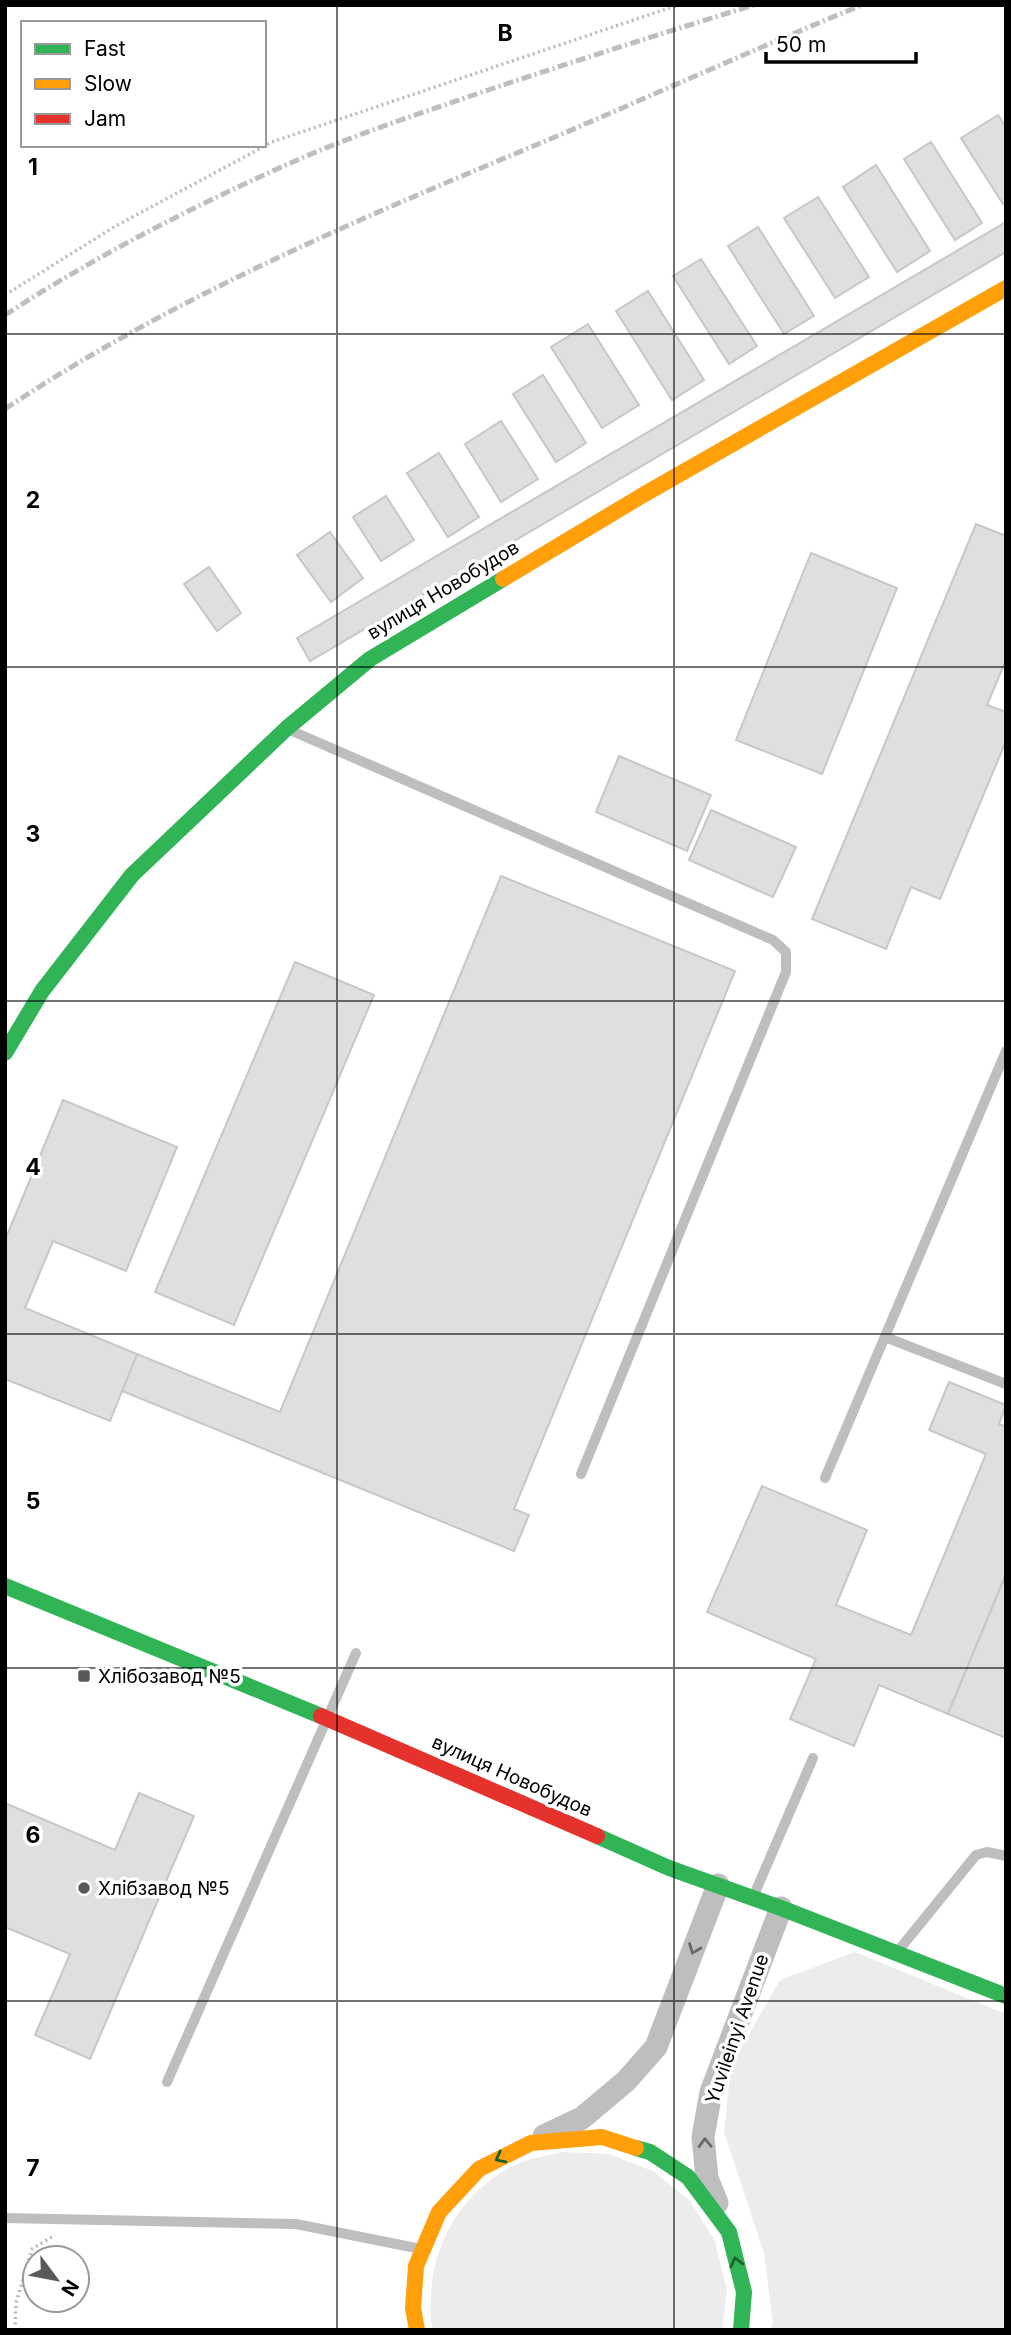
<svg xmlns="http://www.w3.org/2000/svg" width="1011" height="2335" viewBox="0 0 1011 2335" font-family="Inter,sans-serif">
<rect width="100%" height="100%" fill="#fff"/>
<g fill="#ececec">
<polygon points="855,1952 1006,2014 1006,2330 770,2330 773,2323 764,2253 724,2132 731,2066 780,1980"/>
<path d="M562,2152L609,2154L653,2171L690,2201L715,2241L727,2291L722,2330H433C430,2319 430,2309 431,2298C432,2242 464,2190 515,2165C529,2158 547,2156 562,2152Z"/>
</g>
<g fill="#dfdfdf" stroke="#c7c7c7" stroke-width="2">
<polygon points="998,115 1006,127 1006,203 1003,204 961,138"/>
<polygon points="931,142 982,223 955,240 904,159"/>
<polygon points="876,165 930,251 897,272 843,187"/>
<polygon points="818,197 869,277 835,298 784,218"/>
<polygon points="1006,222 1006,252 310,661 297,638"/>
<polygon points="758,227 814,316 784,334 728,246"/>
<polygon points="701,259 757,346 729,364 673,276"/>
<polygon points="648,291 704,380 672,400 616,311"/>
<polygon points="588,324 639,405 602,428 551,347"/>
<polygon points="543,375 586,443 556,462 513,394"/>
<polygon points="501,421 538,479 501,502 465,444"/>
<polygon points="439,453 479,517 448,537 407,473"/>
<polygon points="386,496 414,540 381,561 353,517"/>
<polygon points="976,524 1006,536 1006,660 987,705 1006,712 1006,741 940,899 911,887 886,949 812,919"/>
<polygon points="330,532 363,578 331,602 297,555"/>
<polygon points="811,553 897,588 822,774 736,740"/>
<polygon points="209,567 241,613 217,631 184,584"/>
<polygon points="619,756 711,795 687,851 596,812"/>
<polygon points="711,810 796,847 773,897 689,860"/>
<polygon points="501,876 735,971 514,1509 529,1515 514,1551 122,1391 137,1354 280,1412"/>
<polygon points="295,962 374,995 234,1325 155,1292"/>
<polygon points="63,1100 177,1147 126,1271 53,1241 25,1308 137,1354 110,1421 5,1379 5,1240"/>
<polygon points="949,1382 1006,1405 999,1424 1006,1427 1006,1574 948,1714 879,1685 854,1746 790,1719 816,1659 707,1612 762,1486 867,1530 836,1605 911,1635 986,1454 929,1430"/>
<polygon points="1006,1574 1006,1738 948,1714"/>
<polygon points="139,1793 194,1816 90,2059 35,2035 70,1954 5,1927 5,1803 115,1850"/>
</g>
<g fill="none" stroke-linecap="round" stroke-linejoin="round">
<g stroke="#b9b9b9" stroke-width="3.5" stroke-dasharray="2 3.5" stroke-linecap="butt">
<polyline points="5,295 114,227 272,142 678,5"/>
<polyline points="15,2330 16,2303 32,2249 55,2235"/>
</g>
<g stroke="#bebebe" stroke-width="10">
<polyline points="292,731 773,940 786,952 786,972 581,1474"/>
<polyline points="885,1337 1006,1384"/>
<polyline points="825,1478 1006,1051"/>
<polyline points="754,1895 813,1758"/>
<polyline points="898,1951 976,1855 987,1852 1006,1856"/>
<polyline points="167,2082 356,1653"/>
<polyline points="5,2218 296,2224 421,2249"/>
</g>
<g stroke="#bebebe" stroke-width="23">
<polyline points="544,2136 582,2118 626,2081 656,2047 718,1885"/>
<polyline points="717,2203 707,2178 703,2137 711,2092 781,1908"/>
</g>
<g stroke="#30b455" stroke-width="16">
<polyline points="5,1053 42,991 132,875 287,728 370,659 503,579"/>
<polyline points="5,1586 321,1716"/>
<polyline points="597,1836 669,1868 781,1908 1006,1996"/>
<polyline points="636,2148 650,2152 688,2177 729,2232 744,2292 741,2330"/>
</g>
<g stroke="#ff9f0a" stroke-width="16">
<polyline points="503,579 643,495 1006,288"/>
<polyline points="417,2330 413,2308 416,2266 439,2212 479,2169 531,2143 602,2137 636,2148"/>
</g>
<polyline stroke="#e5322d" stroke-width="16" points="321,1716 597,1836"/>
<g stroke="#bebebe" stroke-width="5" stroke-dasharray="10 3.5 2 3.5" stroke-linecap="butt">
<path d="M5,315C91,259 184,211 277,169C346,137 419,114 491,89C578,60 666,32 754,5"/>
<path d="M5,409C176,295 366,216 555,137C658,93 759,47 862,5"/>
</g>
</g>
<defs><path id="oneway-chevron" d="M-2-3.5L2.5 0L-2 3.5" fill="none" stroke-width="1.6" stroke-linecap="round" stroke-linejoin="round" transform="scale(1.75)"/></defs>
<g stroke="#686868">
<use href="#oneway-chevron" transform="translate(694 1949) rotate(111)"/>
<use href="#oneway-chevron" transform="translate(705 2143) rotate(-92)"/>
</g>
<g stroke="#1a632f">
<use href="#oneway-chevron" transform="translate(500 2158) rotate(153)"/>
<use href="#oneway-chevron" transform="translate(736 2262) rotate(-104)"/>
</g>
<path fill="none" stroke="#000" stroke-width="2" stroke-opacity="0.55" d="M337,5V2330M674,5V2330M5,334H1006M5,667H1006M5,1001H1006M5,1334H1006M5,1668H1006M5,2001H1006"/>
<g fill="#595959" stroke="#fff" stroke-width="2.5">
<rect x="77" y="1669" width="14" height="14" rx="3.5"/>
<circle cx="84" cy="1888" r="7"/>
</g>
<g text-anchor="middle" dominant-baseline="central" stroke-width="7" stroke-linejoin="round" paint-order="stroke">
<g font-size="19" fill="#000" stroke="#fff">
<text transform="translate(443 590) rotate(-31)">вулиця Новобудов</text>
<text transform="translate(512 1776) rotate(24)">вулиця Новобудов</text>
<text transform="translate(737 2029) rotate(-71)">Yuvileinyi Avenue</text>
</g>
<g font-size="19" fill="#000" stroke="#fff" text-anchor="start">
<text x="98" y="1676">Хлібозавод №5</text>
<text x="98" y="1888">Хлібзавод №5</text>
</g>
</g>
<g font-size="23" text-anchor="middle" font-weight="bold" fill="#000" stroke="#fff" stroke-width="7" stroke-linejoin="round" paint-order="stroke">
<text x="505" y="41">B</text>
<text x="33" y="175">1</text>
<text x="33" y="508">2</text>
<text x="33" y="842">3</text>
<text x="33" y="1175">4</text>
<text x="33" y="1509">5</text>
<text x="33" y="1843">6</text>
<text x="33" y="2176">7</text>
</g>
<rect width="1011" height="2335" fill="none" stroke="#000000" stroke-width="14"/>
<rect x="21" y="21" width="245" height="126" fill="#ffffff" stroke="#999999" stroke-width="2"/>
<rect x="35" y="44" width="35" height="10" fill="#30b455" stroke="#999999" stroke-width="2"/>
<text x="84" y="56" font-size="21" fill="#000000">Fast</text>
<rect x="35" y="79" width="35" height="10" fill="#ff9f0a" stroke="#999999" stroke-width="2"/>
<text x="84" y="91" font-size="21" fill="#000000">Slow</text>
<rect x="35" y="114" width="35" height="10" fill="#e5322d" stroke="#999999" stroke-width="2"/>
<text x="84" y="126" font-size="21" fill="#000000">Jam</text>
<g transform="translate(56 2279) rotate(122)"><circle r="33" fill="#ffffff" stroke="#999999" stroke-width="2"/>
<path d="M0-5L12 26L0 18L-12 26Z" fill="#595959"/>
<text y="-10" font-size="19" font-weight="bold" text-anchor="middle" fill="#000000">N</text>
</g>
<path d="M766 52v10h150v-10" fill="none" stroke="#000000" stroke-width="3.5"/>
<text x="776" y="52" font-size="21" fill="#000000" stroke="#ffffff" stroke-width="5" paint-order="stroke">50 m</text>
</svg>
